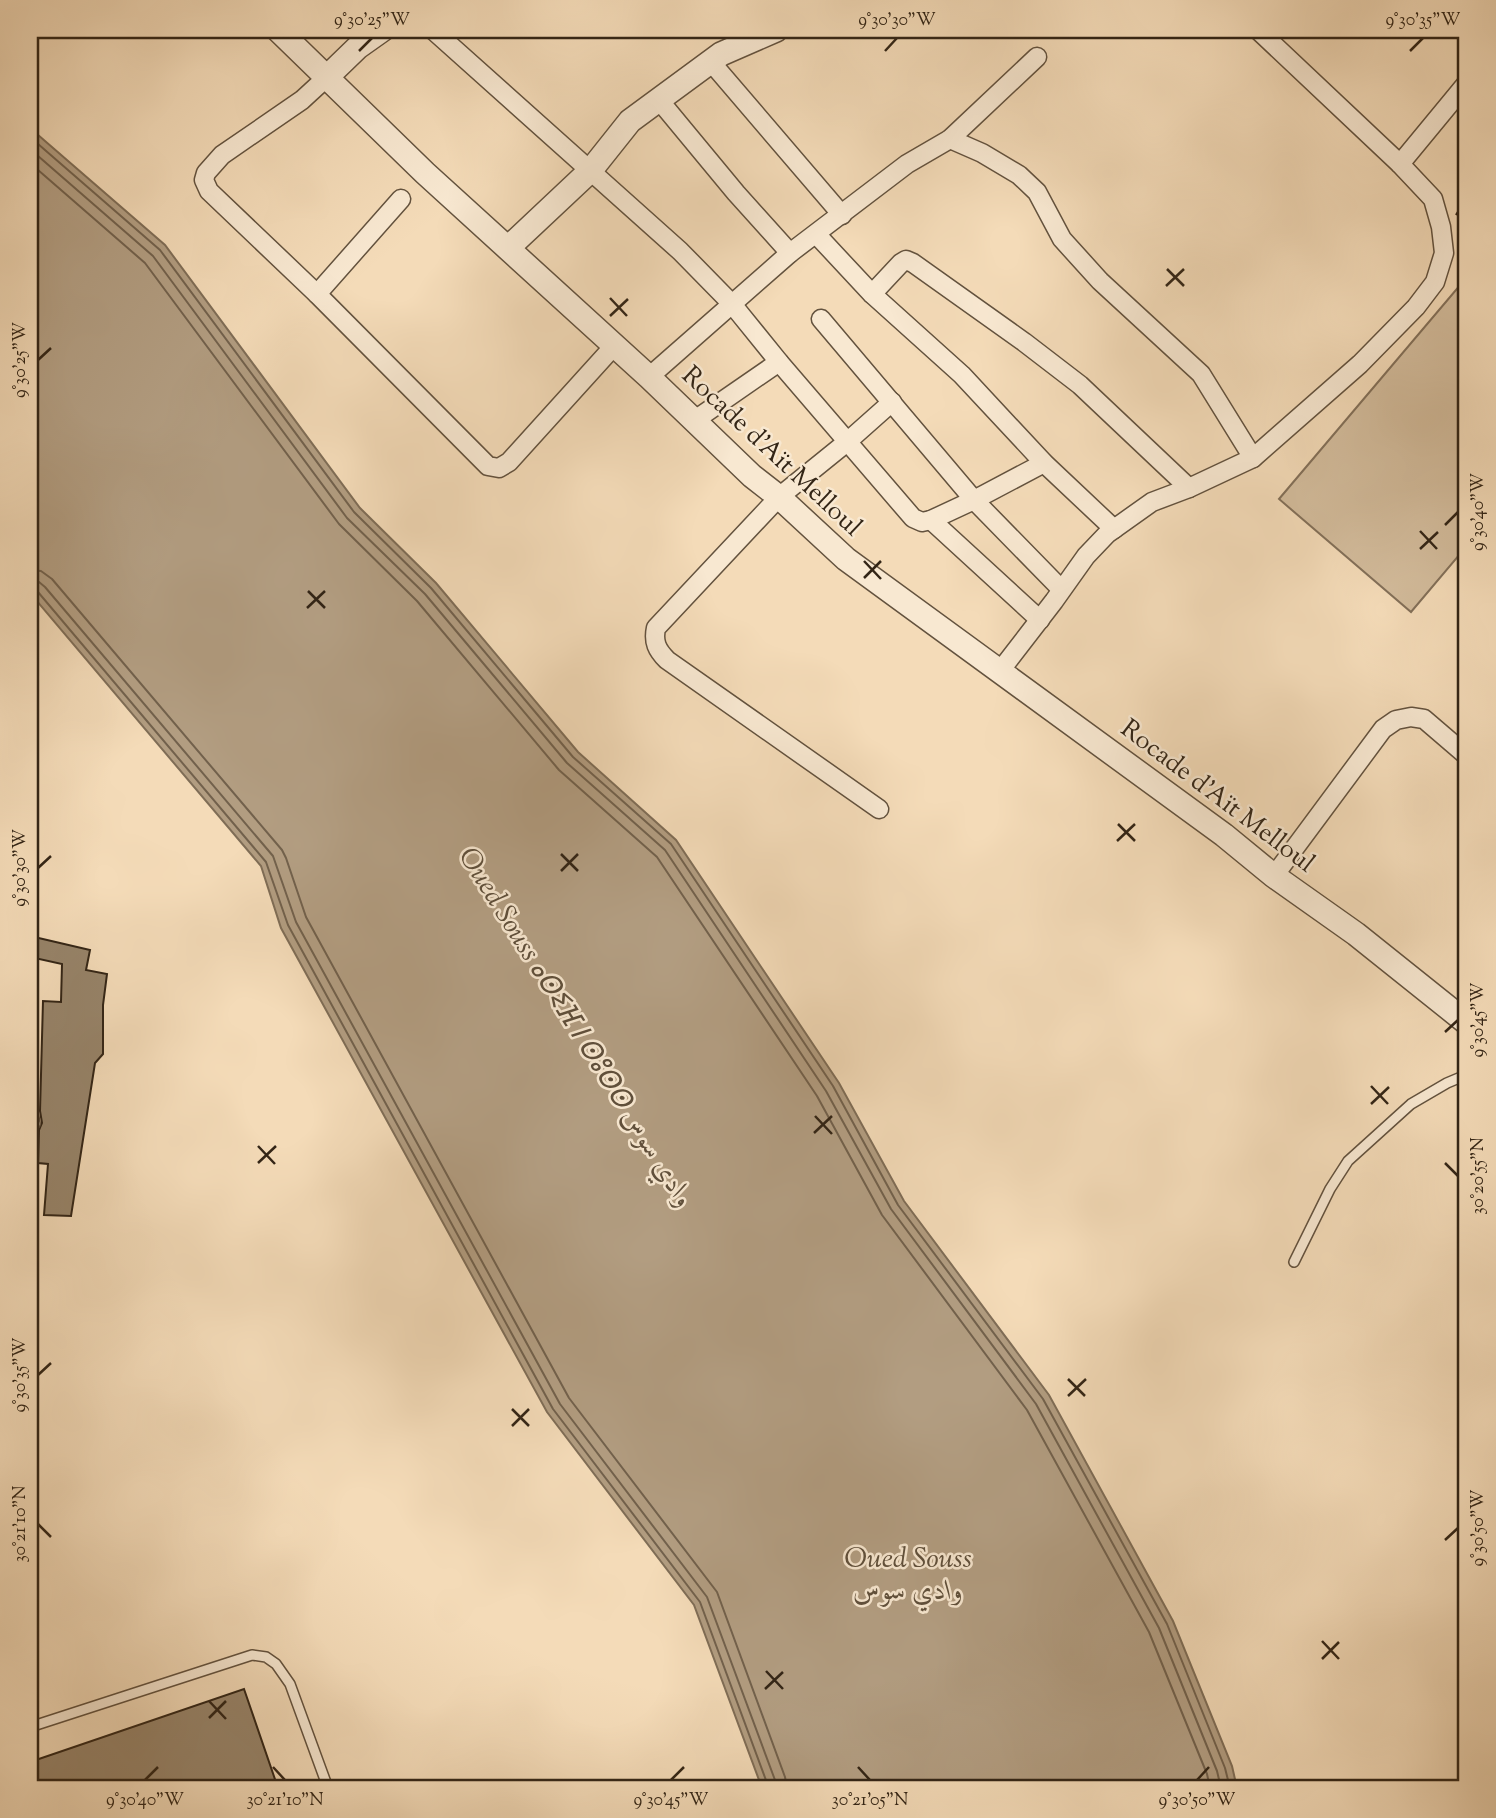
<svg xmlns="http://www.w3.org/2000/svg" width="1496" height="1818" viewBox="0 0 1496 1818" font-family="'Sorts Mill Goudy',Amiri,'Noto Sans Tifinagh',serif">
<rect width="100%" height="100%" fill="#f4dbb8"/>
<filter id="stains"><feTurbulence type="fractalNoise" baseFrequency=".00286" numOctaves="4"/><feColorMatrix values="0 0 0 0 .2 0 0 0 0 .09 0 0 0 0 .02 0 0 0 .5 -.17"/></filter>
<radialGradient id="worn" r=".72"><stop offset=".6" stop-color="#630" stop-opacity="0"/><stop offset="1" stop-color="#630" stop-opacity=".3"/></radialGradient>
<polygon fill="#d3bc9c" stroke="#837059" stroke-width="2" points="1461,284 1466,289 1466,547 1411,612 1279,499"/>
<polygon fill="#b29d81" stroke="#7f6d56" stroke-width="2" points="30,128 165,245 360,508 436,583 578,752 676,840 839,1083 904,1201 1049,1395 1173,1621 1232,1766 1237,1788 762,1788 694,1605 547,1412 281,928 261,866 30,593"/>
<g fill="none" stroke-linecap="round" stroke-linejoin="round">
<g stroke="#72614c" stroke-width="2">
<polyline points="30,137 160,250 354,512 431,588 573,757 671,844 833,1086 898,1205 1043,1399 1167,1624 1225,1768 1230,1788"/>
<polyline points="30,149 153,256 347,518 425,594 567,763 665,850 826,1091 891,1209 1036,1404 1159,1628 1217,1771 1221,1788"/>
<polyline points="30,163 145,263 339,524 417,601 559,770 657,857 817,1096 882,1215 1027,1410 1149,1632 1207,1774 1210,1788"/>
<polyline points="30,570 41,571 52,579 282,850 286,858 306,917 569,1398 717,1592 785,1777 787,1788"/>
<polyline points="30,581 39,582 45,587 273,856 296,922 560,1404 707,1597 775,1780 776,1788"/>
<polyline points="30,589 38,592 266,862 288,925 553,1409 700,1602 767,1783 768,1788"/>
</g>
</g>
<g fill="#97846a" stroke="#332516" stroke-width="2">
<polygon points="30,936 90,950 86,970 107,974 103,1005 103,1054 95,1063 71,1216 44,1215 48,1164 38,1163 39,1130 42,1123 40,1111 43,1001 61,1002 62,964 30,957"/>
<polygon points="244,1689 278,1788 30,1788 30,1762"/>
</g>
<g fill="none" stroke-linecap="round" stroke-linejoin="round">
<defs>
<g id="service">
<polyline points="30,1098 35,1124"/>
<polyline points="1294,1262 1330,1189 1348,1161 1411,1104 1447,1083 1466,1075"/>
<polyline points="30,1727 252,1655 266,1657 276,1664 290,1684 328,1788"/>
</g>
<g id="minor">
<polyline points="433,30 680,251 732,304 779,362 913,518 922,522 931,520 974,500 1061,589"/>
<polyline points="1258,30 1400,164"/>
<polyline points="711,62 842,215"/>
<polyline points="327,77 302,100 222,155 206,173 204,180 209,191 317,294 488,466 499,468 509,462 614,346"/>
<polyline points="659,100 736,193 790,253"/>
<polyline points="950,139 982,153 1019,175 1037,192 1062,239 1100,281 1201,374 1253,458"/>
<polyline points="816,234 872,294 962,375 1044,463 1114,529"/>
<polyline points="317,294 401,199"/>
<polyline points="872,294 901,263 906,260 913,263 1024,342 1080,385 1189,488"/>
<polyline points="821,319 974,500 1044,463"/>
<polyline points="649,377 790,253 907,164 950,139 1037,57"/>
<polyline points="695,420 779,362"/>
<polyline points="931,520 1040,620"/>
<polyline points="1000,671 1054,601 1086,556 1107,534 1152,502 1189,488 1253,458 1360,364 1416,307 1435,282 1444,253 1441,227 1433,199 1400,164 1466,84"/>
<path d="M879,809L667,660C657,650 653,642 656,628L779,497L847,442L892,402"/>
<polyline points="1274,876 1383,729 1396,720 1411,717 1424,719 1466,755"/>
</g>
<g id="tertiary">
<polyline points="278,30 425,173 649,377 752,476 779,497 846,559 1224,835 1274,876 1356,934 1466,1022"/>
<polyline points="327,77 358,47 382,30"/>
<polyline points="508,248 591,170 630,121 721,54 776,30"/>
</g>
</defs>
<use href="#service" stroke="#63523e" stroke-width="12"/>
<use href="#minor" stroke="#63523e" stroke-width="21"/>
<use href="#tertiary" stroke="#63523e" stroke-width="26"/>
<polyline stroke="#332516" stroke-width="3.5" stroke-dasharray="5 3.5" stroke-linecap="butt" points="1456,213 1466,219"/>
<use href="#service" stroke="#f8e8d1" stroke-width="9"/>
<use href="#minor" stroke="#f8e8d1" stroke-width="18"/>
<use href="#tertiary" stroke="#f8e8d1" stroke-width="23"/>
</g>
<path fill="none" stroke="#332516" stroke-width="2.5" d="M359,51L372,38M885,51L897,38M1410,51L1423,38M1167,269L1184,286M1166,286L1184,269M610,298L627,316M610,316L628,299M38,360L51,348M1445,525L1458,512M1420,531L1437,549M1420,549L1438,532M864,561L881,579M864,578L881,561M308,591L325,608M307,608L325,591M1118,824L1135,841M1117,841L1135,824M561,854L578,871M38,868L51,856M561,871L578,854M1445,1032L1458,1020M1371,1086L1388,1104M1371,1104L1389,1087M815,1116L832,1134M814,1133L832,1116M258,1146L275,1164M258,1163L276,1146M1445,1163L1458,1176M38,1375L51,1363M1068,1379L1085,1396M1068,1396L1086,1379M512,1409L529,1426M512,1426L529,1409M38,1524L51,1537M1445,1540L1458,1528M1322,1641L1339,1659M1322,1659L1339,1642M766,1671L783,1689M765,1689L783,1672M209,1701L226,1719M209,1718L226,1701M273,1767L285,1780M858,1767L870,1780M145,1780L158,1767M671,1780L684,1767M1197,1780L1209,1767"/>
<g text-anchor="middle" dominant-baseline="central" stroke-width="5" stroke-linejoin="round" paint-order="stroke">
<g font-size="26" fill="#332516" stroke="#f8e8d1">
<text transform="translate(771 452) rotate(43)">Rocade d'Aït Melloul</text>
<text transform="translate(1217 797) rotate(37)">Rocade d'Aït Melloul</text>
</g>
<g font-size="28" font-style="italic" fill="#5f4f3b" stroke="#f8e8d1">
<text transform="translate(575 1028) rotate(58)">Oued Souss ⴰⵙⵉⴼ ⵏ ⵙⵓⵙⵙ وادي سوس</text>
<text x="908" y="1560">Oued Souss<tspan x="908" dy="32">وادي سوس</tspan></text>
</g>
</g>
<rect width="1496" height="1818" fill="none" stroke="#f4dbb8" stroke-width="77"/>
<rect x="38" y="38" width="1420" height="1742" fill="none" stroke="#332516" stroke-width="2.5"/>
<g font-size="18" text-anchor="middle" fill="#332516">
<text x="372" y="25">9°30'25"W</text>
<text x="897" y="25">9°30'30"W</text>
<text x="1423" y="25">9°30'35"W</text>
<text transform="translate(19 360) rotate(-90)" y="6">9°30'25"W</text>
<text transform="translate(1477 512) rotate(-90)" y="6">9°30'40"W</text>
<text transform="translate(19 868) rotate(-90)" y="6">9°30'30"W</text>
<text transform="translate(1477 1020) rotate(-90)" y="6">9°30'45"W</text>
<text transform="translate(1477 1176) rotate(-90)" y="6">30°20'55"N</text>
<text transform="translate(19 1375) rotate(-90)" y="6">9°30'35"W</text>
<text transform="translate(19 1524) rotate(-90)" y="6">30°21'10"N</text>
<text transform="translate(1477 1528) rotate(-90)" y="6">9°30'50"W</text>
<text x="145" y="1805">9°30'40"W</text>
<text x="285" y="1805">30°21'10"N</text>
<text x="671" y="1805">9°30'45"W</text>
<text x="870" y="1805">30°21'05"N</text>
<text x="1197" y="1805">9°30'50"W</text>
</g>
<rect width="100%" height="100%" filter="url(#stains)"/>
<rect width="100%" height="100%" fill="url(#worn)"/>
</svg>
